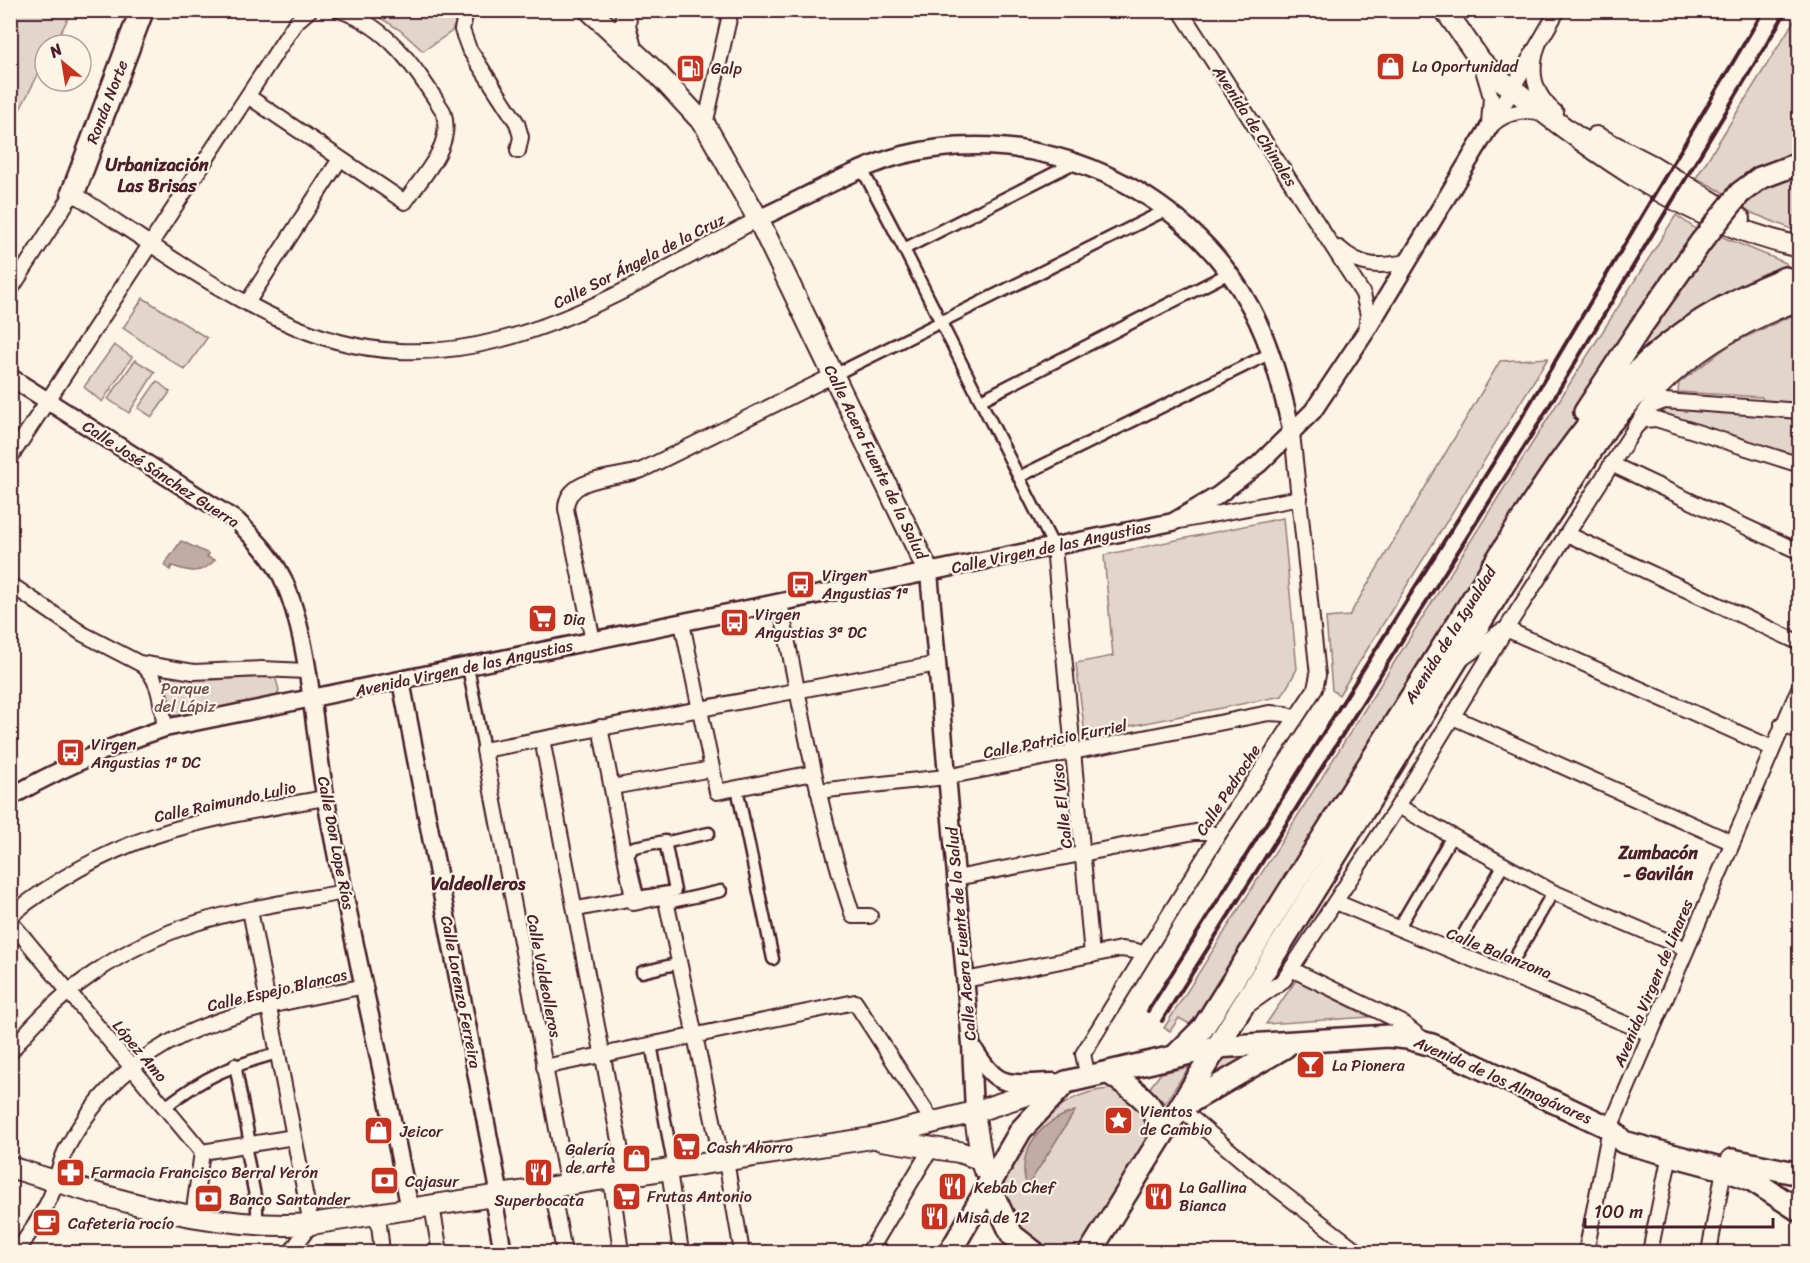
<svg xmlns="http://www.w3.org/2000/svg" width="1810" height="1263" viewBox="0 0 1810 1263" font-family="Sriracha,sans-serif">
<rect width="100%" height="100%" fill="#fcf5e5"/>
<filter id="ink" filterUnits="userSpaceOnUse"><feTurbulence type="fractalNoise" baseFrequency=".0167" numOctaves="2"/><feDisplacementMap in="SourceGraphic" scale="12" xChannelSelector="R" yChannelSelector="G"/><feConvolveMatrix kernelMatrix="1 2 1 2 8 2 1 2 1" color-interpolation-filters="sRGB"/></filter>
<g filter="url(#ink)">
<g fill="#e2d5ca" stroke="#967a7a" stroke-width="1.5">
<polygon points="11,10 72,11 54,45 45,45 45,61 11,127"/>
<polygon points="369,11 462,11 451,32 423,51 400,30"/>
<polygon points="1799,13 1799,232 1752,213 1719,190 1696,178"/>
<polygon points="1676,215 1697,230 1193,1026 1179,1018 1170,1031 1164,1028"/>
<polygon points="1713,233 1786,263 1788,268 1741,288 1611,387"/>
<polygon points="143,298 207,338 185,370 123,328"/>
<polygon points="1799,312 1799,404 1763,401 1762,397 1678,392 1679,383 1731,344"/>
<polygon points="114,345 132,357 102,402 84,387"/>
<polygon points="1548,358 1339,695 1332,690 1326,618 1349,616 1500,361"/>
<polygon points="135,360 155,372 129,413 108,399"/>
<polygon points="157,381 170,392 152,417 138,408"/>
<polygon points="1667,407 1799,417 1799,460 1662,415 1663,408"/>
<polygon points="1283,518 1297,669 1282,696 1085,735 1076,663 1113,656 1104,555"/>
<polygon points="169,676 212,680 275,676 279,690 276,699 180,717 170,714 162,684"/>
<polygon points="1296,980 1370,1017 1266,1024"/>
<polygon points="1247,1052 1250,1059 1213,1077 1212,1072 1224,1054"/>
<polygon points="1189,1067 1165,1103 1149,1089 1161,1073"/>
<path d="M1112,1089L1141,1106L1152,1132L1079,1249C1049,1263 1003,1221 1003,1191C1004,1174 1012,1163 1021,1149C1042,1117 1071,1090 1112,1089Z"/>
</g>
<g fill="#c0aca5" stroke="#917474" stroke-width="1.5">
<path d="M181,541L209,554L207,557L215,560C201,575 190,572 172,566L170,570L164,565Z"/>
<path d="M1075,1111L1027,1187C1015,1151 1041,1121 1075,1111Z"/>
</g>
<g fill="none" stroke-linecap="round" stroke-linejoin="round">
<defs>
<g id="pedestrian">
<polyline points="863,171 904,249 1054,547"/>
<polyline points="904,249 1076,162"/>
<polyline points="834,375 1168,209"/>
<polyline points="981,400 1229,273"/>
<polyline points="1019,477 1271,353"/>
<polyline points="468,667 484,750"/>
<polyline points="737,788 773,959"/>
<polygon points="665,841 675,891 638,897 628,854 634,847"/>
<polyline points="659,844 709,833"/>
<polyline points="667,903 721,891"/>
<polyline points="1398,929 1452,836"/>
<polyline points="10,940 18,931"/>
<polyline points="1453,952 1504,864"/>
<polyline points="642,972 680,963"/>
<polyline points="1506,973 1553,892"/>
<polyline points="651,1044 674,1169"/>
<polyline points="235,1064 250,1144"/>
<path d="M165,1107C205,1076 230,1066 278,1053"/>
<polyline points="245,1145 257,1206 257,1223"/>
</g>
<g id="minor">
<polyline points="466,10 462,30 469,49 517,123 521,137 518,151"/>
<polyline points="1180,10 1363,294 1368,315 1366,329"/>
<path d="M1538,45C1529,72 1533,94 1556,113"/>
<polyline points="1481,63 1491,97 1489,123"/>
<polyline points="1512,89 1558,10"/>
<path d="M249,97L405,202C423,175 455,145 443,111C416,69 390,27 339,10"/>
<polyline points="705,125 731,10"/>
<path d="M1492,125C1505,112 1527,108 1544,114"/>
<path d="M1339,248C1361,268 1379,267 1407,262"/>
<path d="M10,291L73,193C141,237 209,287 282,321C458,404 606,299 758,219"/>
<polyline points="247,303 340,159"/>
<polyline points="1649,407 1665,401 1800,411"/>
<polyline points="1635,427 1644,420 1656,419 1800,465"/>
<polyline points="10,458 296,22 310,10"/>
<polyline points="1611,464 1800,552"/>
<polyline points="1179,521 1300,498"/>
<polyline points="1567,534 1800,643"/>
<polyline points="1054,547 1092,955"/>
<polyline points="10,584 83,634 139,663 194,672 262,669 306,671"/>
<path d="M780,603C801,708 819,814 853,916H870"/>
<polyline points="682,623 717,792 813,773"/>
<polyline points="1506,629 1772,748"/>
<path d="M593,641L566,509C566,475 618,479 642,470L834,375"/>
<polyline points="1463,658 1501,631"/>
<path d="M141,664C161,679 161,705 165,728"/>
<polyline points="1453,717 1731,842"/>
<polyline points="1782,724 1800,732"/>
<polyline points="600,727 634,903 665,896 722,1162"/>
<polyline points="542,739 626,1177"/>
<polyline points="612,787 712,769"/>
<polyline points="818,791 946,777 1269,713 1286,714 1295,719"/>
<polyline points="1398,806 1553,892 1686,949"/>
<polyline points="956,878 1195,832 1209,832 1217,837"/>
<polyline points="1336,902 1650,1034"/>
<polyline points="577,909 633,898"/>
<polyline points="250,910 311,1224 291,1252"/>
<path d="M10,916C112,833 200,820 325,798"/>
<polyline points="10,921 202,1152 193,1217"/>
<polyline points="1291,969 1401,1022 1423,1039"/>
<polyline points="965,980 1121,949 1136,951 1143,954"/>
<path d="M1247,1006L1284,980L1291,969L1398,806L1506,629L1660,389C1699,349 1747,322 1800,303"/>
<path d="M10,1053C55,992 124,946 196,923C244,908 295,901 344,892"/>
<polyline points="544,1067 855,1002 933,1122"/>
<polyline points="1088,1078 1083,1054 1217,837 1315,689 1318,675 1292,433"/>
<polyline points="1180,1108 1258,1174 1359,1252"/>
<polyline points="202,1152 294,1137"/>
<polyline points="726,1161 742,1252"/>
<polyline points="669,1170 681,1252"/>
<polyline points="611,1179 621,1252"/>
<polyline points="568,1186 484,750 937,664"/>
<polyline points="552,1188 564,1252"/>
<polyline points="432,1206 440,1252"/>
<polyline points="378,1215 382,1252"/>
<path d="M17,1252C29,1233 44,1214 52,1193C58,1177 59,1161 68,1146C135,1024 242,1011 365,986"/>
<polyline points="869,1252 932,1147"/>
<polyline points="1586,1252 1610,1128 1800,686"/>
<polyline points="1650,1252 1670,1154"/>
<polyline points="1709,1252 1724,1169"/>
</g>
<g id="tertiary">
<path d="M758,219C801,200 858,166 903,155C1037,121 1186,186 1251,308C1272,347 1282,390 1292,433"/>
<path d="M10,377L237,521C254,538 271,555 282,577C311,639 313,732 326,800C351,937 384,1072 410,1210"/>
<polyline points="929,573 971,1044 974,1112"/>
<polyline points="401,681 500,1196"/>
<path d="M10,797C61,768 110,746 165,728L1173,522L1217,496L1259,464L1313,411L1365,333L1512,89"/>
<path d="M973,1048C999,1091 1007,1083 1054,1082"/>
<polyline points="493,1197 503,1252"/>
</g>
<g id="secondary">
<polyline points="589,10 657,73 705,125 758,219 929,573"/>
<polyline points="627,10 625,26 631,48"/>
<path d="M1445,10L1480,60L1497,77C1589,147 1683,222 1800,247"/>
<polyline points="1596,137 1654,167 1740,219"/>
<polyline points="974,1112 983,1168"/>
<polyline points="881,1140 959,1152 980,1159"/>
<path d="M10,1167C106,1197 209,1231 311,1224L872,1138L974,1112L1066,1082"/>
</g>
<g id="primary">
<polyline points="1740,193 1760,178 1800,163"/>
<polyline points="1585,412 1640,328 1701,242"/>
<path d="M1177,1054L1203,1028C1290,890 1376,751 1464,613C1516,531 1564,442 1635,373C1678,331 1730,300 1785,278"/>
<path d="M1109,1073C1135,1091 1158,1103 1161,1137"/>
<polyline points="1185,1105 1285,1047"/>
<polyline points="1732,1160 1800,1174"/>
<polyline points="988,1184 1012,1235 1034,1252"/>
<polyline points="950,1252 1021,1130 1066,1082 1216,1047 1388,1036 1407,1038 1432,1045 1610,1128 1623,1142 1724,1169 1752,1180 1800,1211"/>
<polyline points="1090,1252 1499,592 1606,428 1645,384 1683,351 1750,310 1792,291"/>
</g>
<polyline id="trunk" points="73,193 142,10"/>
</defs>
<use href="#pedestrian" stroke="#4a1f2b" stroke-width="15"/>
<use href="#minor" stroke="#4a1f2b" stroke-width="18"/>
<use href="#tertiary" stroke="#4a1f2b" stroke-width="21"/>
<use href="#secondary" stroke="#4a1f2b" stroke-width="24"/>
<use href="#primary" stroke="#4a1f2b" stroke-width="26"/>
<use href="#trunk" stroke="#4a1f2b" stroke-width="27"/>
<use href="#pedestrian" stroke="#fcf5e5" stroke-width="10"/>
<use href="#minor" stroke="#fcf5e5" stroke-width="14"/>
<use href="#tertiary" stroke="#fcf5e5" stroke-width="16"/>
<use href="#secondary" stroke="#fcf5e5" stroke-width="20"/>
<use href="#primary" stroke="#fcf5e5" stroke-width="21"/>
<use href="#trunk" stroke="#fcf5e5" stroke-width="22"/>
<g stroke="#4a1f2b" stroke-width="4">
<polyline points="1148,1011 1519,422 1764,10"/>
<polyline points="1162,1021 1536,428 1787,10"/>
</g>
<defs>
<polyline id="primary-bridge" points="1701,242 1740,193"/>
</defs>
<use href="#primary-bridge" stroke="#4a1f2b" stroke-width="26" stroke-linecap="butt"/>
<use href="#primary-bridge" stroke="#fcf5e5" stroke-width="21"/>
</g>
</g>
<defs>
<symbol id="shop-square" viewBox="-11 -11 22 22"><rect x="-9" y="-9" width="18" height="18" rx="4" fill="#c8321e" stroke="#fcf5e5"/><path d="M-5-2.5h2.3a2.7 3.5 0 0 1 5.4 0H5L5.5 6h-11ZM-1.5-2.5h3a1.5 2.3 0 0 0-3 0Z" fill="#fff"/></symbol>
<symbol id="fuel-square" viewBox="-11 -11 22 22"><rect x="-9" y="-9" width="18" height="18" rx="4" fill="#c8321e" stroke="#fcf5e5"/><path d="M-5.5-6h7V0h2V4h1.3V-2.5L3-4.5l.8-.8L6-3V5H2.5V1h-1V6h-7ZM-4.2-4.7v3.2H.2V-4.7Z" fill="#fff"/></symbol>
<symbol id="bus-square" viewBox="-11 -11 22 22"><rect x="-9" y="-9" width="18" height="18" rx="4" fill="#c8321e" stroke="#fcf5e5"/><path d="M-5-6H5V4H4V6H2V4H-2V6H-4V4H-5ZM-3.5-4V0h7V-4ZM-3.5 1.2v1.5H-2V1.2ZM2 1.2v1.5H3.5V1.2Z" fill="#fff"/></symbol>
<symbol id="supermarket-square" viewBox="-11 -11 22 22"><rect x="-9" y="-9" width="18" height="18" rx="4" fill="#c8321e" stroke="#fcf5e5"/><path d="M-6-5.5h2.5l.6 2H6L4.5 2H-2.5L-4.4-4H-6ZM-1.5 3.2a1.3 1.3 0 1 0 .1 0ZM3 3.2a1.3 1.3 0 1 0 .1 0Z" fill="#fff"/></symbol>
<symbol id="bar-square" viewBox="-11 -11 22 22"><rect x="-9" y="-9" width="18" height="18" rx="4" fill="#c8321e" stroke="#fcf5e5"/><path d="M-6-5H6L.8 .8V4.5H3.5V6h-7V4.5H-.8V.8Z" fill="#fff"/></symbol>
<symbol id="sight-square" viewBox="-11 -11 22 22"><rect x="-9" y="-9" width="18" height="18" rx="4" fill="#c8321e" stroke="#fcf5e5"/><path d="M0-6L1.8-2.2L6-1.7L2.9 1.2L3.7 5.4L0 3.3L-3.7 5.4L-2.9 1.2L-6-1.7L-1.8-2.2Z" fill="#fff"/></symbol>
<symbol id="pharmacy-square" viewBox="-11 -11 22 22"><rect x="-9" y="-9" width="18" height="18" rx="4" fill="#c8321e" stroke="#fcf5e5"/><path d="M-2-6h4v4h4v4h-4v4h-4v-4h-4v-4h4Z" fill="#fff"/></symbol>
<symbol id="restaurant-square" viewBox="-11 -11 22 22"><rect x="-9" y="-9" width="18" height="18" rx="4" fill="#c8321e" stroke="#fcf5e5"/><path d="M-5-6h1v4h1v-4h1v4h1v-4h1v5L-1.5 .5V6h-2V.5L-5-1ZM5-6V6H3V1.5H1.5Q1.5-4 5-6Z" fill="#fff"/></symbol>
<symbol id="bank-square" viewBox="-11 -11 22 22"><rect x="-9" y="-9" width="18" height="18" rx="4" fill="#c8321e" stroke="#fcf5e5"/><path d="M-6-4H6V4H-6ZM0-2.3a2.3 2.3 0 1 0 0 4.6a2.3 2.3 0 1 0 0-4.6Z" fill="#fff"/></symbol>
<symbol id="cafe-square" viewBox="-11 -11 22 22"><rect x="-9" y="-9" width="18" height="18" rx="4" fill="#c8321e" stroke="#fcf5e5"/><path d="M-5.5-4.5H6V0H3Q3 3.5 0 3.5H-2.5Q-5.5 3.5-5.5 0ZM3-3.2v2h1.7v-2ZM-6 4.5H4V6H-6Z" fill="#fff"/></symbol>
</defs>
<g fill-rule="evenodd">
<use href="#shop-square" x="1374" y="50" width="33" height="33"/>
<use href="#fuel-square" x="674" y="52" width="33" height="33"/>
<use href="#bus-square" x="784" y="568" width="33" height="33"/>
<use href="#supermarket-square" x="526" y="602" width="33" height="33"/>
<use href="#bus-square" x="718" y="606" width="33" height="33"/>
<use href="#bus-square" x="54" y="736" width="33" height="33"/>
<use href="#bar-square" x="1294" y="1048" width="33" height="33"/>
<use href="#sight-square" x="1102" y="1104" width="33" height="33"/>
<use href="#shop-square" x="362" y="1114" width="33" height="33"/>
<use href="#supermarket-square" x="670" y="1130" width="33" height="33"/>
<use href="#shop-square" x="620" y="1142" width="33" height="33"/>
<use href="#pharmacy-square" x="54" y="1156" width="33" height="33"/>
<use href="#restaurant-square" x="522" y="1156" width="33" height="33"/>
<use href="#bank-square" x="368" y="1164" width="33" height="33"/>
<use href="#restaurant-square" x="936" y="1170" width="33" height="33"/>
<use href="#supermarket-square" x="610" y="1180" width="33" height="33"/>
<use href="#restaurant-square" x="1142" y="1180" width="33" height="33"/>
<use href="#bank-square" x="192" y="1182" width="33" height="33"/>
<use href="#restaurant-square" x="918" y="1200" width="33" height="33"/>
<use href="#cafe-square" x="30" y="1206" width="33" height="33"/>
</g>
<g text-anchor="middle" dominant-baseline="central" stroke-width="4.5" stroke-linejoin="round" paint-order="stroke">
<g font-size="16" fill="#4a1f2b" stroke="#fcf5e5" text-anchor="start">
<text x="1412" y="66">La Oportunidad</text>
<text x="711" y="68">Galp</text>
<text x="822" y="575">Virgen<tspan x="822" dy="18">Angustias 1ª</tspan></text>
<text x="755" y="614">Virgen<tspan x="755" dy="18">Angustias 3ª DC</tspan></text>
<text x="563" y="619">Dia</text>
<text x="91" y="744">Virgen<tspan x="91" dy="18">Angustias 1ª DC</tspan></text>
<text x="1332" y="1065">La Pionera</text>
<text x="1140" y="1111">Vientos<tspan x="1140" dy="18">de Cambio</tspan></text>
<text x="400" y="1131">Jeicor</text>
<text x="707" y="1147">Cash Ahorro</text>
<text x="615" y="1149" text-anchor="end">Galería<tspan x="615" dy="18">de arte</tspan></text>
<text x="91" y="1172">Farmacia Francisco Berral Yerón</text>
<text x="405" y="1181">Cajasur</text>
<text x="974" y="1187">Kebab Chef</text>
<text x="1179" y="1187">La Gallina<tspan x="1179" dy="18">Bianca</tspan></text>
<text x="647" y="1196">Frutas Antonio</text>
<text x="229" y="1199">Banco Santander</text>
<text x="539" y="1200" text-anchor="middle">Superbocata</text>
<text x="956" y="1217">Misa de 12</text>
<text x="68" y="1223">Cafeteria rocío</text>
</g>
<g font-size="16" fill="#4a1f2b" stroke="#fcf5e5">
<text transform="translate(107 102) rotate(-69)">Ronda Norte</text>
<text transform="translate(1255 126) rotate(57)">Avenida de Chinales</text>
<text transform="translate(639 261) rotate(-27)">Calle Sor Ángela de la Cruz</text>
<text transform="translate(876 462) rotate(64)">Calle Acera Fuente de la Salud</text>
<text transform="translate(161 474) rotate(33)">Calle José Sánchez Guerra</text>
<text transform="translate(1051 547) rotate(-12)">Calle Virgen de las Angustias</text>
<text transform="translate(1450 635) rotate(-58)">Avenida de la Igualdad</text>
<text transform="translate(464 668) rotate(-12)">Avenida Virgen de las Angustias</text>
<text transform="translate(1055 739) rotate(-11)">Calle Patricio Furriel</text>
<text transform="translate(1228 790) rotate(-57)">Calle Pedroche</text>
<text transform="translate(225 802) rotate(-12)">Calle Raimundo Lulio</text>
<text transform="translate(1062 806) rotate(-96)">Calle El Viso</text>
<text transform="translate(336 843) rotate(79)">Calle Don Lope Ríos</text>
<text transform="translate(961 934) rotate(-95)">Calle Acera Fuente de la Salud</text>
<text transform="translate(1499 953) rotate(22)">Calle Balanzona</text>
<text transform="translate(544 976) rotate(79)">Calle Valdeolleros</text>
<text transform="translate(1653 983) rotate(-67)">Avenida Virgen de Linares</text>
<text transform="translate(277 990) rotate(-13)">Calle Espejo Blancas</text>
<text transform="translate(461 992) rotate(79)">Calle Lorenzo Ferreira</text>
<text transform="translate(140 1051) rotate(50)">López Amo</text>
<text transform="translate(1503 1080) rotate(24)">Avenida de los Almogávares</text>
</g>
<g font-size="16" fill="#704c53" stroke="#fcf5e5">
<text x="185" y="688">Parque<tspan x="185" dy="18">del Lápiz</tspan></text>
</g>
<g font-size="18" font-weight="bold" fill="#4a1f2b" stroke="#fcf5e5">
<text x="157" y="165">Urbanización<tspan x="157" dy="21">Las Brisas</tspan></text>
<text x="1658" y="853">Zumbacón<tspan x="1658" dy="21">- Gavilán</tspan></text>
<text x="478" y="884">Valdeolleros</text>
</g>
</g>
<rect width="1810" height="1263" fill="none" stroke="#fcf5e5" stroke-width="36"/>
<rect x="18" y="18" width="1774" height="1227" fill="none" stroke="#4a1f2b" stroke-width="2" filter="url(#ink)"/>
<g transform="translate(63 63) rotate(330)"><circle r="28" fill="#fcf5e5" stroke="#b59f9b" stroke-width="1.5"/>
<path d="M0-4.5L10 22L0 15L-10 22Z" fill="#c8321e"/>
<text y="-9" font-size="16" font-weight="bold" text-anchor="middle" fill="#4a1f2b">N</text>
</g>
<path d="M1585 1218v9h188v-9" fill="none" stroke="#4a1f2b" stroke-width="3"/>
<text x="1594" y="1218" font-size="18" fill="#4a1f2b" stroke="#fcf5e5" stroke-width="4.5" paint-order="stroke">100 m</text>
</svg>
